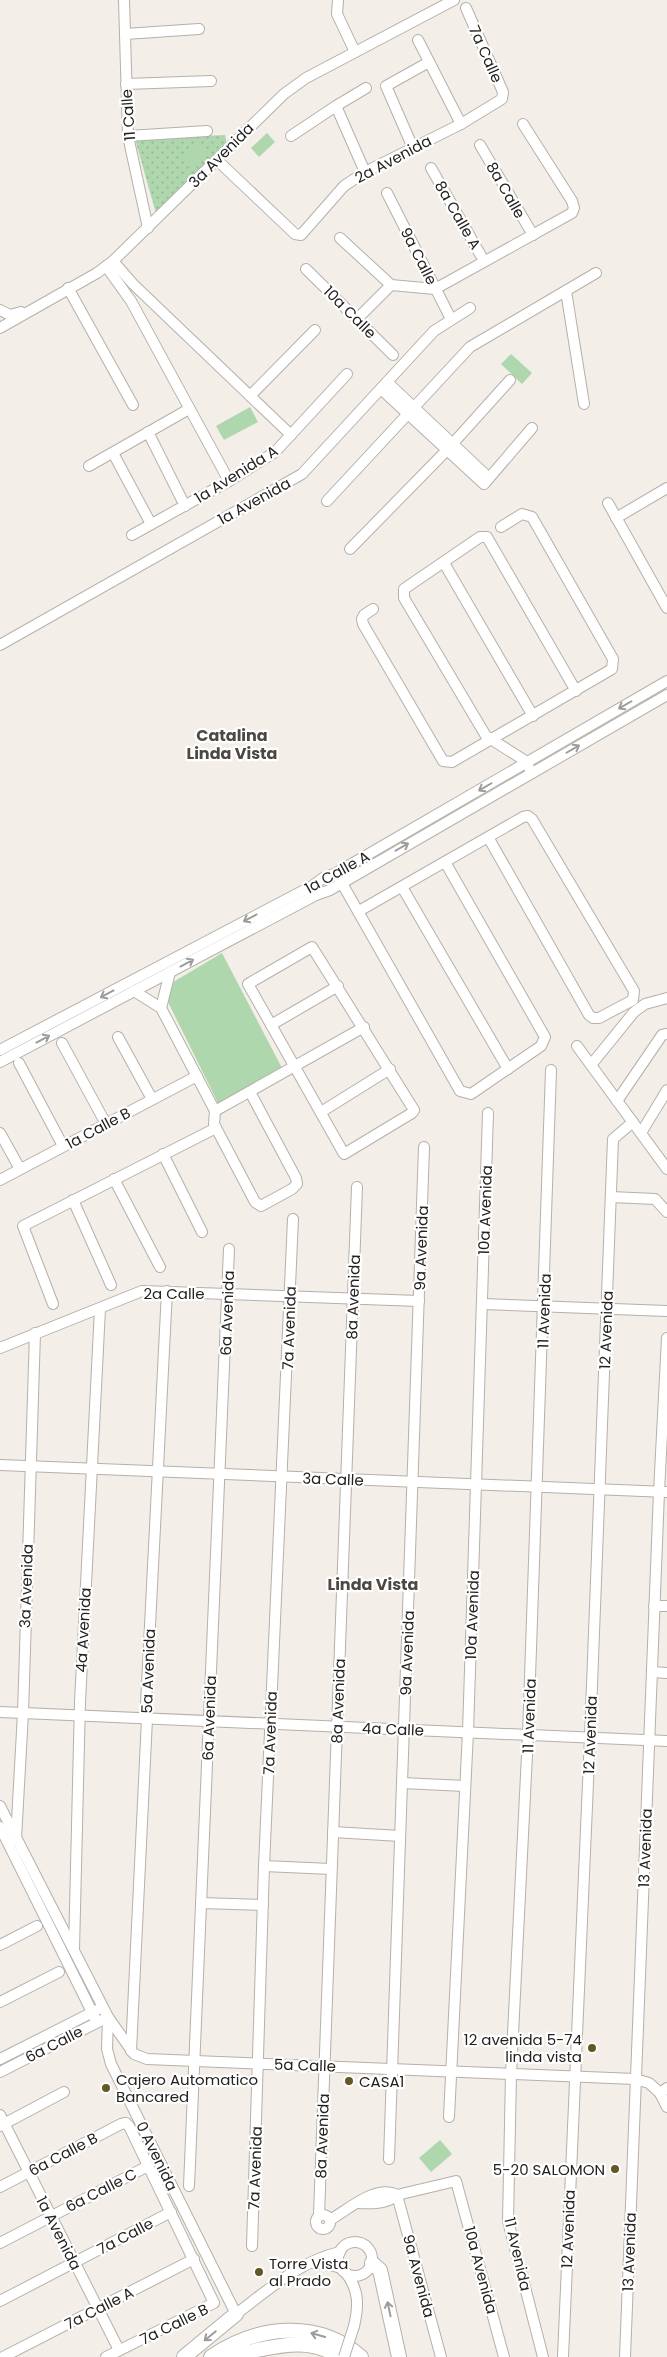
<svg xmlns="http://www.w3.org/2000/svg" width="667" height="2357" viewBox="0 0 667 2357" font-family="Poppins,sans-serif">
<defs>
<pattern id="grass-dots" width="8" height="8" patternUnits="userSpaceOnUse" patternTransform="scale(1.25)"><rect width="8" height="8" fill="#aed7ae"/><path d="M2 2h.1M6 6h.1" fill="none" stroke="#96b895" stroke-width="1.8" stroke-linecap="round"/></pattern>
</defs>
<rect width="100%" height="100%" fill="#f3eee7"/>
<polygon fill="url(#grass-dots)" points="225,135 227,144 157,217 135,139"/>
<g fill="#aed7ae">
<polygon points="267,133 275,142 259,157 251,148"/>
<polygon points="200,144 208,153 191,168 183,159"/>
<polygon points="511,354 532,373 522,384 501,364"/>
<polygon points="250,407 258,422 224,440 216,426"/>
<polygon points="222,953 282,1068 219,1105 165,996 170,984"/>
<polygon points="440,2140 452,2154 431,2172 419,2158"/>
</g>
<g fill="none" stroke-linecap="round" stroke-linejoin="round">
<defs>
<g id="minor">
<polyline points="124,0 128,136 148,228"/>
<polyline points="338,0 337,14 355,52"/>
<polyline points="125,34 199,29"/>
<polyline points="418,40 461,124"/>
<polyline points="126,84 211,81"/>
<polyline points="336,106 366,88"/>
<polyline points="128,136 207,131"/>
<polyline points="291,136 336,106 365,172"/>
<polyline points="480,145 533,235"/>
<polyline points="413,148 386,86 429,62"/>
<polyline points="217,160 295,234 301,235 344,186 365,172 461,124 502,99 503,92 466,8"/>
<polyline points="431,168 484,261"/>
<polyline points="387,193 451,319"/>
<polyline points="340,238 391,285 435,289 572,213 574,208 572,201 523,124"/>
<polyline points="113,261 133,284 291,435"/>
<polyline points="106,266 131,301 229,481"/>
<polyline points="306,269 393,355"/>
<polyline points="68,288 133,405"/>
<polyline points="566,291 584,404"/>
<polyline points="0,310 10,315 21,312"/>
<polyline points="357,319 391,285"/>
<polyline points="0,328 97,273 113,261 284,94 306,78 454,0"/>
<polyline points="387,382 489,478"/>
<polyline points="381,389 484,484 532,428"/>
<polyline points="250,396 315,330"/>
<polyline points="148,432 185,506"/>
<polyline points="113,453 151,524"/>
<polyline points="89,466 189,409"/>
<polyline points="327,501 470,347 596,273"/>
<polyline points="608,503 667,608"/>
<polyline points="616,518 667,488"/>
<polyline points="132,535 229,481 275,452 347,374"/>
<polyline points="350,549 447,450 510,380"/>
<polyline points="444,563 533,716"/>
<polyline points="373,609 364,615 362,619 363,624 443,761 452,762 612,669 613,659 532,517 522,514 501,527"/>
<polyline points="0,645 302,474 434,331 470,308"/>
<polyline points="529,768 527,762 486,736 404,598 404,589 480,537 487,537 576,691"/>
<polyline points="339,878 460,1091 471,1094 541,1046 545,1037 445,862"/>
<polyline points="402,887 508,1069"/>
<polyline points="359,911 523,817 528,816 532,819 634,991 633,1000 599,1018 593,1018 589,1015 488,837"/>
<polygon points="312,947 414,1110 412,1113 344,1154 248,984"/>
<polyline points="134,991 161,1008 215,1111 214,1124 255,1202 261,1206 292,1189 297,1184 296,1178 250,1092"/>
<polyline points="161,1008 170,972"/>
<polyline points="271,1025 338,986"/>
<polyline points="118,1037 152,1099"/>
<polyline points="62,1043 106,1124"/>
<polyline points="577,1046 667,1169"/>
<polyline points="0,1050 312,886 323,878 336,873 667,681"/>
<polyline points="0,1062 316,895 330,890 667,695"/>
<polyline points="19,1063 63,1146"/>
<polyline points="591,1065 634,1012 645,1004 667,998"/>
<polyline points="617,1101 662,1035 667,1034"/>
<polyline points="215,1111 364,1027"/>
<polyline points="321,1112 390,1069"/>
<polyline points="0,1133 20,1169"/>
<polyline points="641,1133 667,1090"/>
<polyline points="163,1154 202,1232"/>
<polyline points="114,1179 160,1267"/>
<polyline points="0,1180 197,1076"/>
<polyline points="611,1197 655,1199 667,1212"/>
<polyline points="73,1200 111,1285"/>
<polyline points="53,1304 23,1226 216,1128"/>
<polyline points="483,1304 667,1311"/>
<polyline points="0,1348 142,1291 419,1301"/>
<polyline points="0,1465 667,1492"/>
<polyline points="654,1606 667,1606"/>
<polyline points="652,1672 667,1673"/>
<polyline points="0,1712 667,1741"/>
<polyline points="402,1783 465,1786"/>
<path d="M0,1806L108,2017L107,2049L111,2064L236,2314C268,2290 300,2261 340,2252"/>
<polyline points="0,1827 97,2022"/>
<polyline points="333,1832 400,1836"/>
<polyline points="16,1839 23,1713 35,1333"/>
<polyline points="264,1866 331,1869"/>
<polyline points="201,1903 263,1905"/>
<polyline points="0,1945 37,1926"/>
<polyline points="74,1950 80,1702 100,1309"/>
<polyline points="0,2002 59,1972"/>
<polyline points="131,2051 147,1719 146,1704 167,1291"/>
<polyline points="0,2059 97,2010"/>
<polyline points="0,2072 108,2017 134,2054 147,2059 635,2079 649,2083 660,2093 667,2088"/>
<polyline points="660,2093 667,2107"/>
<polyline points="0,2115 119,2350"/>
<polyline points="449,2117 468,1732 488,1113"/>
<polyline points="0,2126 64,2092"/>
<polyline points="389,2159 424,1147"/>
<polyline points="189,2186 229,1249"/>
<polyline points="0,2187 121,2124 126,2123 129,2126 214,2303 106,2357"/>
<polyline points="397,2195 441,2357"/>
<path d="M359,2203C372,2204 388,2204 397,2195L456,2181L504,2357"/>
<circle cx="323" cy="2222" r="7"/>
<polyline points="319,2215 357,1187"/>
<path d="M330,2220C349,2209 376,2184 397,2195"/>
<circle cx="355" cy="2259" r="17"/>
<polyline points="0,2243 148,2166"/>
<polyline points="252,2246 264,1866 293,1219"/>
<polyline points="311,2263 327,2264 341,2268"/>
<path d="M346,2273C359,2290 359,2305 354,2326"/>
<polyline points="0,2301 171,2212"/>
<polyline points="3,2357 194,2259"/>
<polyline points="543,2357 508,2221 511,2074 528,1735 551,1070"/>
<polyline points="563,2357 590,1737 613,1139 633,1122"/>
<polyline points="625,2357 659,1492 667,1338"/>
</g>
<g id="highway">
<polyline points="372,2263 380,2270 399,2357"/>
<polyline points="184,2357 236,2314"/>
<path d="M211,2357C256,2326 317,2318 361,2357"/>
<path d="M231,2357C239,2353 249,2353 257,2350C286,2344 313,2339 339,2357"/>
</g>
</defs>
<use href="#minor" stroke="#b5b0a9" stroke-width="12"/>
<use href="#highway" stroke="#b5b0a9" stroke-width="16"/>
<use href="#minor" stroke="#fff" stroke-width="10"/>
<use href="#highway" stroke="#fff" stroke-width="14"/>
<defs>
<polyline id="minor-bridge" points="344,2357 354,2326"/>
</defs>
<use href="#minor-bridge" stroke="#b5b0a9" stroke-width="12" stroke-linecap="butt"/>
<use href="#minor-bridge" stroke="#fff" stroke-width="10"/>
</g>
<defs><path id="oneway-shaft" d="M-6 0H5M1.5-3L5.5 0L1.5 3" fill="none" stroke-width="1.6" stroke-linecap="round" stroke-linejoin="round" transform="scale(1.25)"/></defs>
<g stroke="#9c9c9b">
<use href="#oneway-shaft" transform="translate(625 705) rotate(150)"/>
<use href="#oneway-shaft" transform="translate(573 749) rotate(-30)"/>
<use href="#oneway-shaft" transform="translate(485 787) rotate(150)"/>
<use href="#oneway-shaft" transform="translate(402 847) rotate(-30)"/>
<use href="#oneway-shaft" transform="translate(250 918) rotate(152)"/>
<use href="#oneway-shaft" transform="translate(187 963) rotate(-28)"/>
<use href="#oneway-shaft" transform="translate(107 994) rotate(152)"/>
<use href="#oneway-shaft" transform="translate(43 1039) rotate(-28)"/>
<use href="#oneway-shaft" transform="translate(389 2309) rotate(-102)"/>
<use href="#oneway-shaft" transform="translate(318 2335) rotate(-164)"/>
<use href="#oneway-shaft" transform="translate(210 2336) rotate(141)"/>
</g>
<g fill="#635724" stroke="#fff" stroke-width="2">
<circle cx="592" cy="2048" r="5"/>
<circle cx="349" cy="2081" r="5"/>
<circle cx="106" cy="2088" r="5"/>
<circle cx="615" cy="2169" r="5"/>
<circle cx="259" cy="2272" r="5"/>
</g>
<g text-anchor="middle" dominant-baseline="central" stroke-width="4.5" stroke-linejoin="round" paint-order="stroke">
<g font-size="15" fill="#242220" stroke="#fff">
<text transform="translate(486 54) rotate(66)">7a Calle</text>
<text transform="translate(128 115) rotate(-94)">11 Calle</text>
<text transform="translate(221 155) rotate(-45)">3a Avenida</text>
<text transform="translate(393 159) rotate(-28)">2a Avenida</text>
<text transform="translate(506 190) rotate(60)">8a Calle</text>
<text transform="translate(458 215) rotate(60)">8a Calle A</text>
<text transform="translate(419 256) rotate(63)">9a Calle</text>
<text transform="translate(350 312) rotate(45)">10a Calle</text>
<text transform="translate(236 474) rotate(-32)">1a Avenida A</text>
<text transform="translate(254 501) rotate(-29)">1a Avenida</text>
<text transform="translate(337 872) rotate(-29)">1a Calle A</text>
<text transform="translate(98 1128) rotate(-28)">1a Calle B</text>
<text transform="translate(485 1210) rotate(-88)">10a Avenida</text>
<text transform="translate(421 1248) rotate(-88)">9a Avenida</text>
<text x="174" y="1293">2a Calle</text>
<text transform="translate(353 1297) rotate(-88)">8a Avenida</text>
<text transform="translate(544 1311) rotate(-88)">11 Avenida</text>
<text transform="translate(227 1313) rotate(-88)">6a Avenida</text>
<text transform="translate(289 1328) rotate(-88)">7a Avenida</text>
<text transform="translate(606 1330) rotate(-88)">12 Avenida</text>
<text transform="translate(333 1479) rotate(2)">3a Calle</text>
<text transform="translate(26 1586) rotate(-88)">3a Avenida</text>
<text transform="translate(472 1615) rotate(-88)">10a Avenida</text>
<text transform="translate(83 1630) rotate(-87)">4a Avenida</text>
<text transform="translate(407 1653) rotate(-88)">9a Avenida</text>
<text transform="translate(148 1671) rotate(-88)">5a Avenida</text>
<text transform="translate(338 1701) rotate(-88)">8a Avenida</text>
<text transform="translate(529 1716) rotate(-88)">11 Avenida</text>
<text transform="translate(209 1718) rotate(-88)">6a Avenida</text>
<text transform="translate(393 1729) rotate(2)">4a Calle</text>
<text transform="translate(270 1733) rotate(-88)">7a Avenida</text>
<text transform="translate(590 1735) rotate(-88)">12 Avenida</text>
<text transform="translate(645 1848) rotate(-88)">13 Avenida</text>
<text transform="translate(54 2044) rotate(-27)">6a Calle</text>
<text transform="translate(305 2065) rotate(2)">5a Calle</text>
<text transform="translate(322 2136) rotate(-88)">8a Avenida</text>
<text transform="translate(63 2154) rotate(-28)">6a Calle B</text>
<text transform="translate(157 2156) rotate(64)">0 Avenida</text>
<text transform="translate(255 2168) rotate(-88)">7a Avenida</text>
<text transform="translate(101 2190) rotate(-27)">6a Calle C</text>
<text transform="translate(568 2229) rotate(-88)">12 Avenida</text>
<text transform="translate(59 2233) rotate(63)">1a Avenida</text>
<text transform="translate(125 2236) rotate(-28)">7a Calle</text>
<text transform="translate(629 2252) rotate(-88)">13 Avenida</text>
<text transform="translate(518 2254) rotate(77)">11 Avenida</text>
<text transform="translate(481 2270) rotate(75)">10a Avenida</text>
<text transform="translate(419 2276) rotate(75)">9a Avenida</text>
<text transform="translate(99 2308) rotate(-27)">7a Calle A</text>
<text transform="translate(174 2324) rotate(-26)">7a Calle B</text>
</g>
<g font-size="15" fill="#242220" stroke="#fff" text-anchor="start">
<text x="582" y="2039" text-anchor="end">12 avenida 5-74<tspan x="582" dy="17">linda vista</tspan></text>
<text x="116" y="2079">Cajero Automatico<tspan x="116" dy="17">Bancared</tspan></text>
<text x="359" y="2081">CASA1</text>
<text x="605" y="2169" text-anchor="end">5-20 SALOMON</text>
<text x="269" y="2263">Torre Vista<tspan x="269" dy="17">al Prado</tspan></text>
</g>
<g font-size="16" font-weight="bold" fill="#4c4842" stroke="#fff">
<text x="232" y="735">Catalina<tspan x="232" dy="18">Linda Vista</tspan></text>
<text x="373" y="1584">Linda Vista</text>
</g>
</g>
</svg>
